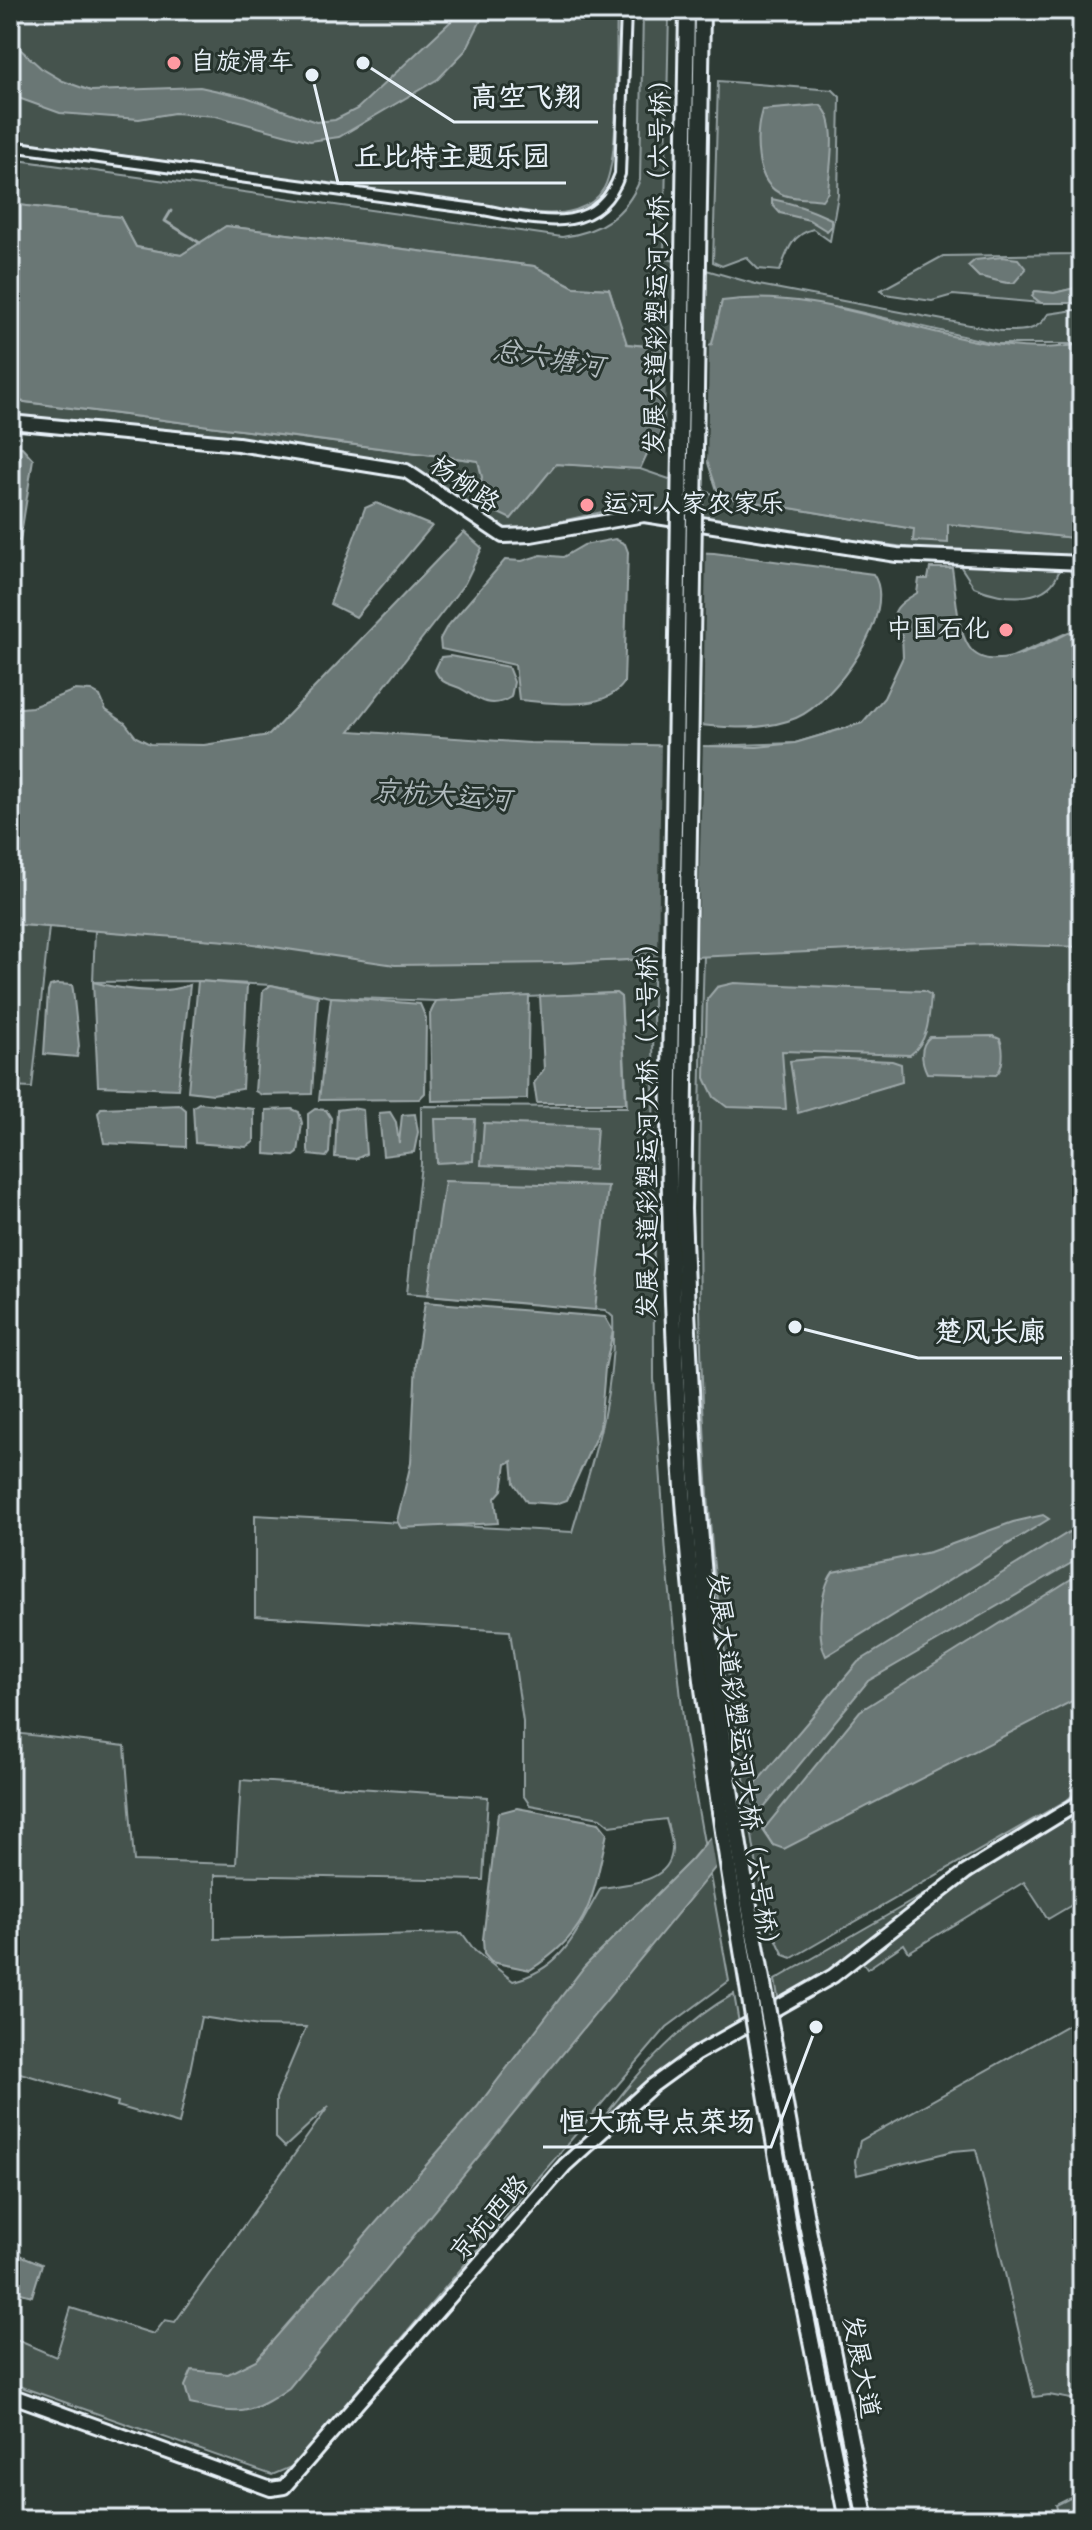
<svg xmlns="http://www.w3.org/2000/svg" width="1092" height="2530" viewBox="0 0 1092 2530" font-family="Mynerve,'LXGW WenKai TC',sans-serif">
<rect width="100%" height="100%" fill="#2e3b35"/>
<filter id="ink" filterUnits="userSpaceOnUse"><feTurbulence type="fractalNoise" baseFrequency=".0125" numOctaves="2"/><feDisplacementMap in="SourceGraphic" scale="16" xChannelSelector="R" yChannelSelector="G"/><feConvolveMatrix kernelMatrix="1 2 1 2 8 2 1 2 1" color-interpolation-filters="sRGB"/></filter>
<g filter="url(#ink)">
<g fill="#45524e" stroke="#96a2a3" stroke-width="2">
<path d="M10,10H617C615,50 621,157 604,188C591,211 563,215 539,213L10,140Z"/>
<path d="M643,10H669L664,258L759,285L1001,331C1021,331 1037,333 1048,314L1082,309V344H997L842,308L722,301L712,344L696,351L626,344L609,289L574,287L534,266L226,226L181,255L136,247L120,217L10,204V159L562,237C600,232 625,216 640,180Z"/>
<path d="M718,81L833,90L840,97L838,195L830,241L813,229C791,235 787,252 780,271L758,269L746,257L722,266L713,262Z"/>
<polygon points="1082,226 1080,287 1054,293 1035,291 1032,296 1041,303 953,295 932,301 885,294 881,290 943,256 1076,254"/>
<polygon points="10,400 479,461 482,477 478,503 556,464 613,467 640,469 719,496 914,529 914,541 948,524 1082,539 1082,557 948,553 620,508 512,532 490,522 413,468 395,464 10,418"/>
<path d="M959,564L1060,567C1052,605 1003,600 974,587Z"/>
<polygon points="1070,570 1082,570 1082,604"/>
<path d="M1082,626V1787L1067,1800L792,1958L784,1955C756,1904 750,1811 740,1752C730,1684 718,1615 712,1546C689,1280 702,1013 711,746L795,743L862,723Z"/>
<polygon points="10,924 49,927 32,1088 10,1087"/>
<path d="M95,930L559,963L653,959L654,1379L666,1554L685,1737L729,1981L667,2027L300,2458L291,2467L272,2475L10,2383V2337L56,2357L71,2308L154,2334L165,2320L175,2322L329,2106L285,2147L276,2138V2098L306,2027L259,2026L201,2017L179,2124L117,2106L118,2102L10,2070V1787L14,1733L125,1746L134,1861L236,1864L241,1780L488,1797L483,1880L215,1875V1939L462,1933L475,1951L513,1981C565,1968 576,1931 601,1888C625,1884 670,1884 672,1850C673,1841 668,1828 666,1819L610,1826L600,1818L530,1805L523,1795V1722L510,1631L255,1616V1515L572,1532C593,1460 616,1392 613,1317L605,1310L407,1293L421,1164V1106L627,1107L621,997L616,993L436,1001L331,997L271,985L198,981L93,982Z"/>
<polygon points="1082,1810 1082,1899 1048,1919 1024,1882 909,1952 904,1944 867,1969 862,1962 998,1858"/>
<polygon points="947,1881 836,1969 786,1997 778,1997 775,1980"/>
<path d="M734,1994L739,2023L683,2054L592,2133C630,2081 677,2025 734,1994Z"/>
<polygon points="1082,2017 1082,2401 1049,2395 1034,2397 976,2149 953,2151 857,2175 855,2161 860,2141"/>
<polygon points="1082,2492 1082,2520 1060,2520 1056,2505"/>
</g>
<g fill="#6b7775" stroke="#9da8a9" stroke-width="2">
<polygon points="463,10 486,10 466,50 438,79 339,137 310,141 216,116 174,113 139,119 60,113 10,95 10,40 41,68 63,81 91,91 200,87 246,97 316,122 335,120 357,109"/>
<path d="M820,105C840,120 829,168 828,192L822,200C810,198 796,199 784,195C753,185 755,134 762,110Z"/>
<path d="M772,199C793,203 812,210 831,219V227L827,231L809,220L780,213L772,204Z"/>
<path d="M10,204L120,217L136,247L181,255L226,226L534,266L574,287L609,289L627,344L696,351L712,344L722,301C843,283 964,366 1082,344V539L948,524V543L913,541L914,529L719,496L702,445L653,441L640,469L556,464L511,519L477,503L482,477L478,461L10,400Z"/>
<path d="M1002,257L1018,259L1026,269L1014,283C1001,284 993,278 979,277L968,266L975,260Z"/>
<polygon points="1082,281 1082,303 1041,303 1032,296 1035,291 1054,293 1079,287"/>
<polygon points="10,446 22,447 33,459 20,541 10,540"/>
<polygon points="376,503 432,526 356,617 330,604 365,508"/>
<path d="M464,532L482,548L465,583L350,731L530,743L757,747L795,743L862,723L884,698L903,657L902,635L893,632C891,609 898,604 917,593L919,579H928L930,568H952C956,591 956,627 969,647C991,680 1055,638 1082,626V947L987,944L559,963L395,965L239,942L10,924V709L32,707L75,690L91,691L100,696L106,710L125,723L136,737L150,744L204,745L269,735Z"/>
<path d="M615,539L625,544L628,552L624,683C603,713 551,702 519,700L515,665L441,649L440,639L446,628L505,560L522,561L541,555L563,557L584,545Z"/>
<path d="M668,551L714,553L873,574C900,612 833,703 796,718C757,734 707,726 668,721Z"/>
<path d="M450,656L508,667L514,682L511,697C493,709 480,701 465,691C452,682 443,688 435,670L441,657Z"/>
<polygon points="198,981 247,985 242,1089 213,1094 188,1091"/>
<path d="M93,982C123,990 160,995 190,985L178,1089L98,1086Z"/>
<path d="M734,983L924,991L931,995C929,1017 929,1041 910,1055L782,1051L786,1109L727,1107L714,1097L705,1078L707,999L717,987Z"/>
<polygon points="57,984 72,985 73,990 79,1046 77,1057 44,1054 48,992 50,986"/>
<polygon points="271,985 318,996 312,1094 262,1095 255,1091 263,991"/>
<polygon points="616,993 621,997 626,1103 537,1103 534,1083 544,1069 540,996"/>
<polygon points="529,996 527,1099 432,1101 430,1014 436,1001"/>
<polygon points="331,997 420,1004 426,1018 425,1093 419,1099 319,1100"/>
<path d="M993,1036L1000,1039C1004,1049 1004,1068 996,1075L927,1073C921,1061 919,1046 930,1037Z"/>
<polygon points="823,1058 892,1061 901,1064 902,1082 798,1113 790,1061"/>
<polygon points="199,1103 254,1109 254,1142 246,1147 195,1143 193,1107"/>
<polygon points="180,1105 186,1110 186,1147 104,1143 98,1113 101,1108"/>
<polygon points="352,1108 363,1110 366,1154 356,1159 335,1157 337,1110"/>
<polygon points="292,1109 299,1112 302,1123 298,1153 294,1156 265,1154 266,1110"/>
<polygon points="315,1109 326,1110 331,1118 329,1153 326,1157 309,1155 308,1151 308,1114"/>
<polygon points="390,1112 396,1122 399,1143 402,1115 415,1114 418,1132 414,1152 383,1156 379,1113"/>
<polygon points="435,1119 475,1119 473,1161 437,1163"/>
<polygon points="484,1123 597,1127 594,1170 481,1165"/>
<polygon points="445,1181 608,1186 595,1310 428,1295"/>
<polygon points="425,1302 605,1317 613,1331 605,1368 600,1428 567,1500 556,1504 527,1502 514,1483 512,1461 506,1464 502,1490 495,1498 498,1523 401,1528 397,1521 411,1463 416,1361"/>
<path d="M1043,1515L1049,1519L826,1656C816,1637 820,1590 833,1572L930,1552L1013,1522Z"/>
<path d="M1082,1524V1557L868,1681L289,2388C246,2418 238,2414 190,2404L185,2386L192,2370L228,2374L256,2360L477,2107L584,1967L692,1859L858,1662Z"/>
<polygon points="1076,1576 1082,1696 784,1849 773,1845 763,1830 860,1711"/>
<path d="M517,1808L599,1823L607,1833C592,1900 591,1931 530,1970L491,1962L484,1954L483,1939L498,1813Z"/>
<polygon points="10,2251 42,2264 32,2296 10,2290"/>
</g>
<g fill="#2e3b35">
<polygon points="709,339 707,473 699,448 665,446 666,344 695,347"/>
<polygon points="668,547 706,548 703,730 666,725 661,716 664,551"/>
<polygon points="661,741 703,742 697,961 658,963"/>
<polygon points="744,1791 750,1831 716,1873 709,1832"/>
</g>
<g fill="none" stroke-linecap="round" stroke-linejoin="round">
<polyline stroke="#9da8a9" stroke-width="3" points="171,211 165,221 200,243"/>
<defs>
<path id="street" d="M10,146L483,210C535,219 597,240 620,174L626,10"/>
<g id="secondary">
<polyline points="10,422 238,444 406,471 503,536 531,535 644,515 897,555 1082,563"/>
<polyline points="10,2395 271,2489 284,2487 565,2165 652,2086 696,2054 833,1976 966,1872 1082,1801"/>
</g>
<g id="primary">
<polyline points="807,2224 866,2520"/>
<polyline points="789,2231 847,2520"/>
</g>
</defs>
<use href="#street" stroke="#e8f1f8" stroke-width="14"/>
<use href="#secondary" stroke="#e8f1f8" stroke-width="18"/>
<use href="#primary" stroke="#e8f1f8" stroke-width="20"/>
<use href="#street" stroke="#26332d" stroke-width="8"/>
<use href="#secondary" stroke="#26332d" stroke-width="12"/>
<use href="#primary" stroke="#26332d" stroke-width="14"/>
<defs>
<g id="primary-bridge">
<path d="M687,10L669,1137C671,1293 677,1447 693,1602C715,1813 755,2022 789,2231"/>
<path d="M702,10L683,1209C688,1352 695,1495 710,1638C732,1835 772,2030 807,2224"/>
</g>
</defs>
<use href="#primary-bridge" stroke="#e8f1f8" stroke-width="20" stroke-linecap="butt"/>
<use href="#primary-bridge" stroke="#26332d" stroke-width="14"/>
</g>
</g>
<g fill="#ff9aa2" stroke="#26332d" stroke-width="3">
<circle cx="174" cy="63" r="8"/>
<circle cx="587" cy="505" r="8"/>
<circle cx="1006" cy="630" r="8"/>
</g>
<g text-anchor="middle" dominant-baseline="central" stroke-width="6" stroke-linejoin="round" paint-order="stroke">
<g font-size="26" fill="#e8f1f8" stroke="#26332d" text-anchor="start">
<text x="190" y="63">自旋滑车</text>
<text x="603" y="505">运河人家农家乐</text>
<text x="990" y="630" text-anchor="end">中国石化</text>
</g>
<g font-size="26" fill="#e8f1f8" stroke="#26332d">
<text transform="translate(659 260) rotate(-89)">发展大道彩塑运河大桥（六号桥）</text>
<text transform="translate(464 485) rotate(35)">杨柳路</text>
<text transform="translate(649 1124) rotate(-90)">发展大道彩塑运河大桥（六号桥）</text>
<text transform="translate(742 1766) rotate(82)">发展大道彩塑运河大桥（六号桥）</text>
<text transform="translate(490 2219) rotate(-49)">京杭西路</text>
<text transform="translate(860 2367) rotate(79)">发展大道</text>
</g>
<g font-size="28" font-style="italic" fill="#b0babd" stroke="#26332d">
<text transform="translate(548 360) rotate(9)">总六塘河</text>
<text transform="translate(441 797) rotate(4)">京杭大运河</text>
</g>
</g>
<path fill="none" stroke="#e8f1f8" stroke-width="3" d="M363 63L454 122H598M312 75L338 183H566M795 1327L918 1358H1062M816 2027L771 2147H543"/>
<g fill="#e8f1f8" stroke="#26332d" stroke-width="3">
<circle cx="363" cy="63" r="8"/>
<circle cx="312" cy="75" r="8"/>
<circle cx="795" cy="1327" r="8"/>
<circle cx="816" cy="2027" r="8"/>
</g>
<g font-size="28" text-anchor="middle" font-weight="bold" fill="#e8f1f8" stroke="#26332d" stroke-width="6" stroke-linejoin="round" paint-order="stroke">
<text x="526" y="106">高空飞翔</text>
<text x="452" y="166">丘比特主题乐园</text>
<text x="990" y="1341">楚风长廊</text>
<text x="657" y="2131">恒大疏导点菜场</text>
</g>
<rect width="1092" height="2530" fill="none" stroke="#26332d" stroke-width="40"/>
<rect x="20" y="20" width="1052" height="2490" fill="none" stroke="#e8f1f8" stroke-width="3" filter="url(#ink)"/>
</svg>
